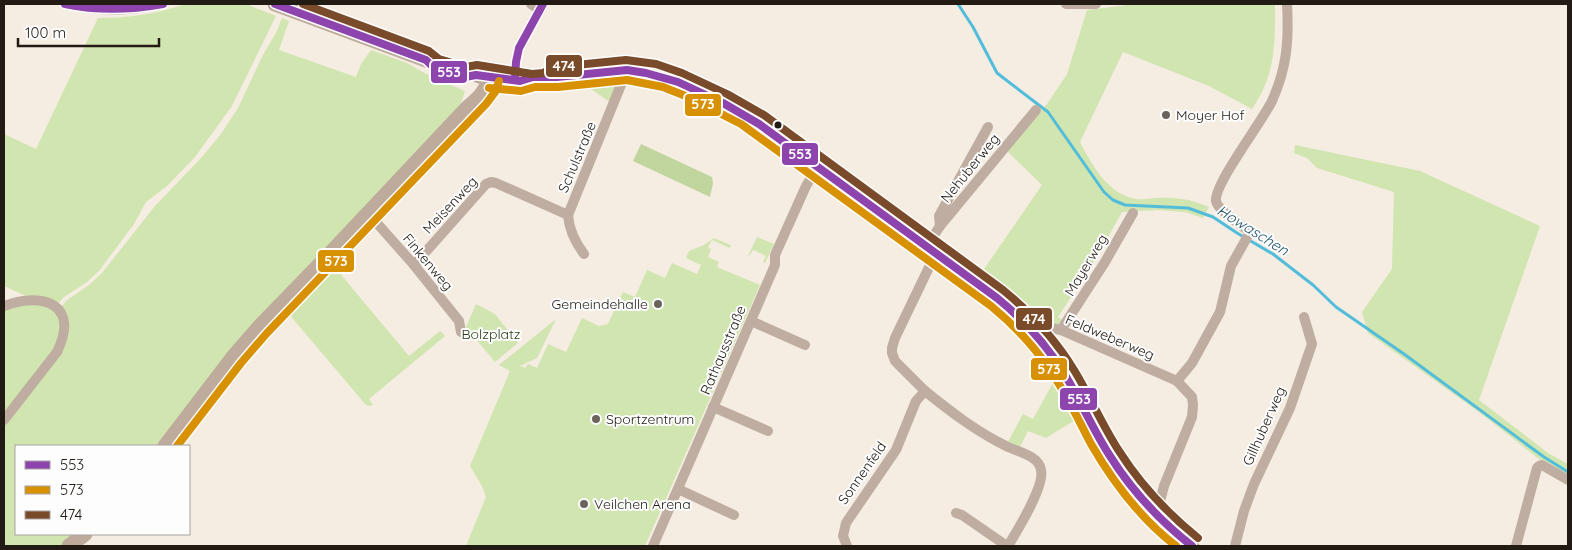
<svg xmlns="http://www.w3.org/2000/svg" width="1572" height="550" viewBox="0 0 1572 550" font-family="Quicksand,sans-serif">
<rect width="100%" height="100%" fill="#f5ece2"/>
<g fill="#d1e5b0">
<path d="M185,4H246L276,16L232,106L195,157L167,186L146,202L134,224L99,271L87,282L64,297L57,305L28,297L4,286V134L36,149L98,18C128,18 157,14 185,4Z"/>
<path d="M1137,4H1275C1275,31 1276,59 1265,85C1262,93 1257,101 1252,109L1209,86L1123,52L1080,142C1092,165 1108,195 1137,199C1143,200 1150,198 1156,198C1175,197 1191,199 1209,207L1203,218L1185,212L1157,210L1122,212L1097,257L1058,317L1063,321L1055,326L1042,322L1031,316L1012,300L980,275L1042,185L1006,150L1047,104L1067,74L1087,10Z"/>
<polygon points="282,18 289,21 279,50 356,77 361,64 371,50 407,63 428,75 465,91 461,103 455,111 159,446 16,446 16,534 77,534 60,546 4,546 4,424 59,354 61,307 67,300 89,285 102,273 155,206 201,158 221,134 238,108 263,55 276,33"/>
<polygon points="617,80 619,81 611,103 584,84"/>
<polygon points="1295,145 1420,171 1540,226 1479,400 1548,453 1568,464 1568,477 1539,459 1479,412 1368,333 1362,312 1392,269 1394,192 1317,168 1307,158 1294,153"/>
<polygon points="757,237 774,244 765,263 763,262 766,256 753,250 749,256 748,256"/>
<polygon points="714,238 731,245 730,248 712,240 708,248 711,249 708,257 719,262 717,267 760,285 645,546 466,546 486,497 482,486 470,466 510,371 499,365 556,319 537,358 520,366 525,368 528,364 537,368 548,344 566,352 582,318 599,326 608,324 623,292 635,297 647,270 665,278 672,263 697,274 701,265 686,258 689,251 704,245"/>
<polygon points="332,264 409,356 440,331 445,336 369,399 373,405 370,406 366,405 288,313 326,275"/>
<polygon points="28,303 48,306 60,318 61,339 4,417 4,309"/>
<polygon points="476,304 495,314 518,343 495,362 466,327"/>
<polygon points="1055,379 1077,419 1046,438 1028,431 1020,447 1008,442 1023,414 1033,419"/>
</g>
<polygon fill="#c1d59e" points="641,144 712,177 713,183 710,197 633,161"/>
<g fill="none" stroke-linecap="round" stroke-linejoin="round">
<polyline stroke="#51bdda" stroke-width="3" points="958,4 973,27 997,73 1048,112 1104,192 1113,200 1125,205 1188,208 1213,217 1237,233 1273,254 1313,285 1336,307 1404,354 1544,457 1568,472"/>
<g stroke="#bfada1" stroke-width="10">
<path d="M65,4C98,12 129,11 163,4"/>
<polyline points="531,4 540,10"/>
<polyline points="1066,4 1096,4"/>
<polyline points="515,80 516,62 519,48 543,4"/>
<polyline points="368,213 414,265 459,321 461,332"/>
<polyline points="940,226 939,216 988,127"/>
<polyline points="927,246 940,226 1036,110"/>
<path d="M584,254C575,242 569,230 568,215L627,70"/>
<polyline points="414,265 486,184 491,182 496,183 568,215"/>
<path d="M4,306C44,291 80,305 57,352L4,420"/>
<polyline points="751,321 805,345"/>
<polyline points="1031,328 1037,325 1061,330 1177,381 1192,397 1193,405 1192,417 1164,486 1158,509 1155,514"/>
<polyline points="1061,330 1105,262 1133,213"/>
<path d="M1177,381L1192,363L1220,312L1231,266L1250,232C1242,225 1218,211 1216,201C1214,184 1262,122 1272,101C1287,68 1289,40 1287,4"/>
<polyline points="925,391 895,361 892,353 892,348 895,338 933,259 937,254"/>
<polyline points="713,407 768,431"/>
<polyline points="678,489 734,515"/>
<polyline points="956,513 962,515 1007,546"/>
<polyline points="653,546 775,265 775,255 806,186 818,166"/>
<path d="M847,546L843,536L846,523L896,450L916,401L925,391C951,412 977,432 1008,447C1019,452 1039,456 1041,470C1045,486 1017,531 1008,546"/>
<polyline points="1235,546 1244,511 1254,484 1290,408 1312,344 1304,317"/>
<polyline points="1516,546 1537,468 1539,466 1542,465 1568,480"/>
</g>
<g stroke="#beab9c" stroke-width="15">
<polyline points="275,4 426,60 436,61 466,69 479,76 520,81 529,83"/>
<path d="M520,81C529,78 537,75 546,76C550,76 554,77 558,77C580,76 603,70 626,70C667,71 726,101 759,124L997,298C1021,317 1041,339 1059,365C1075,389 1087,416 1101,441C1125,482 1154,518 1192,546"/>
<path d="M165,446L233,357L260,326L324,260L468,107C479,98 486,91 490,78"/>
<polyline points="69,546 85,534"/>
</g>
<defs>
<g id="bus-1">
<path d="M65,4C98,11 130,10 163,4"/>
<path d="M275,4L426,60L434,68L465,77L476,75L520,81L533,77H557L627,70L646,73L678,82L723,103L759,124L997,298C1024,320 1047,345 1065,375C1081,401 1093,430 1110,456C1132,491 1159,520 1192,546"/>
<polyline points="515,80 516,62 519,48 543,4"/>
</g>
<g id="bus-2">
<path d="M489,88L521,91L535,87H558L627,80L663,87L688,97L741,124L991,306C1014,325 1034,346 1050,370C1066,393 1078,419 1091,444C1113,482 1141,519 1176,546"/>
<polyline points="177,446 241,363 267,333 486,104 495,92 499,81"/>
</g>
<path id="bus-3" d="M303,4L429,51L439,59L466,67L477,65L532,74L543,73L556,67L626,60L656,64L682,73L727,94L764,115L1003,290C1031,313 1055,339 1074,370C1090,396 1102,425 1119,451C1140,484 1167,513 1198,538"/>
</defs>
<use href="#bus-1" stroke="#fdfdfd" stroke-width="11"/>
<use href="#bus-2" stroke="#fdfdfd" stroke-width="11"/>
<use href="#bus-3" stroke="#fdfdfd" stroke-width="11"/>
<use href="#bus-1" stroke="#8e44ad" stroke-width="8"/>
<use href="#bus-2" stroke="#d79103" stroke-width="8"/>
<use href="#bus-3" stroke="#7a4b2a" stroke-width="8"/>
</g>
<g fill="#6b645c" stroke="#fdfdfd" stroke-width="2">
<circle cx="1166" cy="115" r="5"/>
<circle cx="658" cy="304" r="5"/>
<circle cx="596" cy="419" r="5"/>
<circle cx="584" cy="504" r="5"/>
</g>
<circle fill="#211b14" stroke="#fdfdfd" stroke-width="2" cx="778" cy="125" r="4.5"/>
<g text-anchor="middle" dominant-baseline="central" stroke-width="4" stroke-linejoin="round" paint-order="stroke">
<g font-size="14" fill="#211b14" stroke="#fdfdfd" text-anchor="start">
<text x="1176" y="115">Moyer Hof</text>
<text x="648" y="304" text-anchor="end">Gemeindehalle</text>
<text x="606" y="419">Sportzentrum</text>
<text x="594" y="504">Veilchen Arena</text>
</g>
<g font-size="14" fill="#211b14" stroke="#fdfdfd">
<text transform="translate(577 157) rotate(-67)">Schulstraße</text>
<text transform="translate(970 168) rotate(-51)">Nehuberweg</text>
<text transform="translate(450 205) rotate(-47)">Meisenweg</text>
<text transform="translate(428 262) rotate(50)">Finkenweg</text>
<text transform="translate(1086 265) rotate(-59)">Mayerweg</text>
<text transform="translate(1110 337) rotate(23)">Feldweberweg</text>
<text transform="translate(723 350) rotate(-67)">Rathausstraße</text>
<text transform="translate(1264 426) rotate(-66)">Gillhuberweg</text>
<text transform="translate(862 473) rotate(-55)">Sonnenfeld</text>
</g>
<g font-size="14" fill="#2d3f1a" stroke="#fdfdfd">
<text x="491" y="334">Bolzplatz</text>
</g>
<g font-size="15" font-style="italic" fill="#275b6f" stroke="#fdfdfd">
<text transform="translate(1253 230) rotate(32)">Howaschen</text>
</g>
</g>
<g stroke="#fdfdfd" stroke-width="2">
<rect x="545" y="54" width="38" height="24" rx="5" fill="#7a4b2a"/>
<rect x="430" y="60" width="38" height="24" rx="5" fill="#8e44ad"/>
<rect x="684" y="93" width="38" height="24" rx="5" fill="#d79103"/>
<rect x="781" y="142" width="38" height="24" rx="5" fill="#8e44ad"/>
<rect x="317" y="249" width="38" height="24" rx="5" fill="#d79103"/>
<rect x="1015" y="307" width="38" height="24" rx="5" fill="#7a4b2a"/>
<rect x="1030" y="357" width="38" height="24" rx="5" fill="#d79103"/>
<rect x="1059" y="387" width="39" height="24" rx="5" fill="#8e44ad"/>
</g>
<g font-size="14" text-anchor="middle" font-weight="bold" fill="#fff">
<text x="564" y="71">474</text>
<text x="449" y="77">553</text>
<text x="703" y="109">573</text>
<text x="800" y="159">553</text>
<text x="336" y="266">573</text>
<text x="1034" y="324">474</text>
<text x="1049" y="374">573</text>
<text x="1079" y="404">553</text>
</g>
<rect width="1572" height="550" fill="none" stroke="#211b14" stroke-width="10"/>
<rect x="15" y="445" width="175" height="90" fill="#fdfdfd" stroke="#a5a3a0"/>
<rect x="25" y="461" width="25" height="8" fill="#8e44ad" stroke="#a5a3a0"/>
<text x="60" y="470" font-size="15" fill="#211b14">553</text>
<rect x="25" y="486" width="25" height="8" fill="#d79103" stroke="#a5a3a0"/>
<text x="60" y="495" font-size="15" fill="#211b14">573</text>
<rect x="25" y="511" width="25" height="8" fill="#7a4b2a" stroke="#a5a3a0"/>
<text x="60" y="520" font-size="15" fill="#211b14">474</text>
<path d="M18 38v8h141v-8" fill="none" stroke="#211b14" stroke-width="2.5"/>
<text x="25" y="38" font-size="15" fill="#211b14" stroke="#fdfdfd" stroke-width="4" paint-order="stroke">100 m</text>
</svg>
